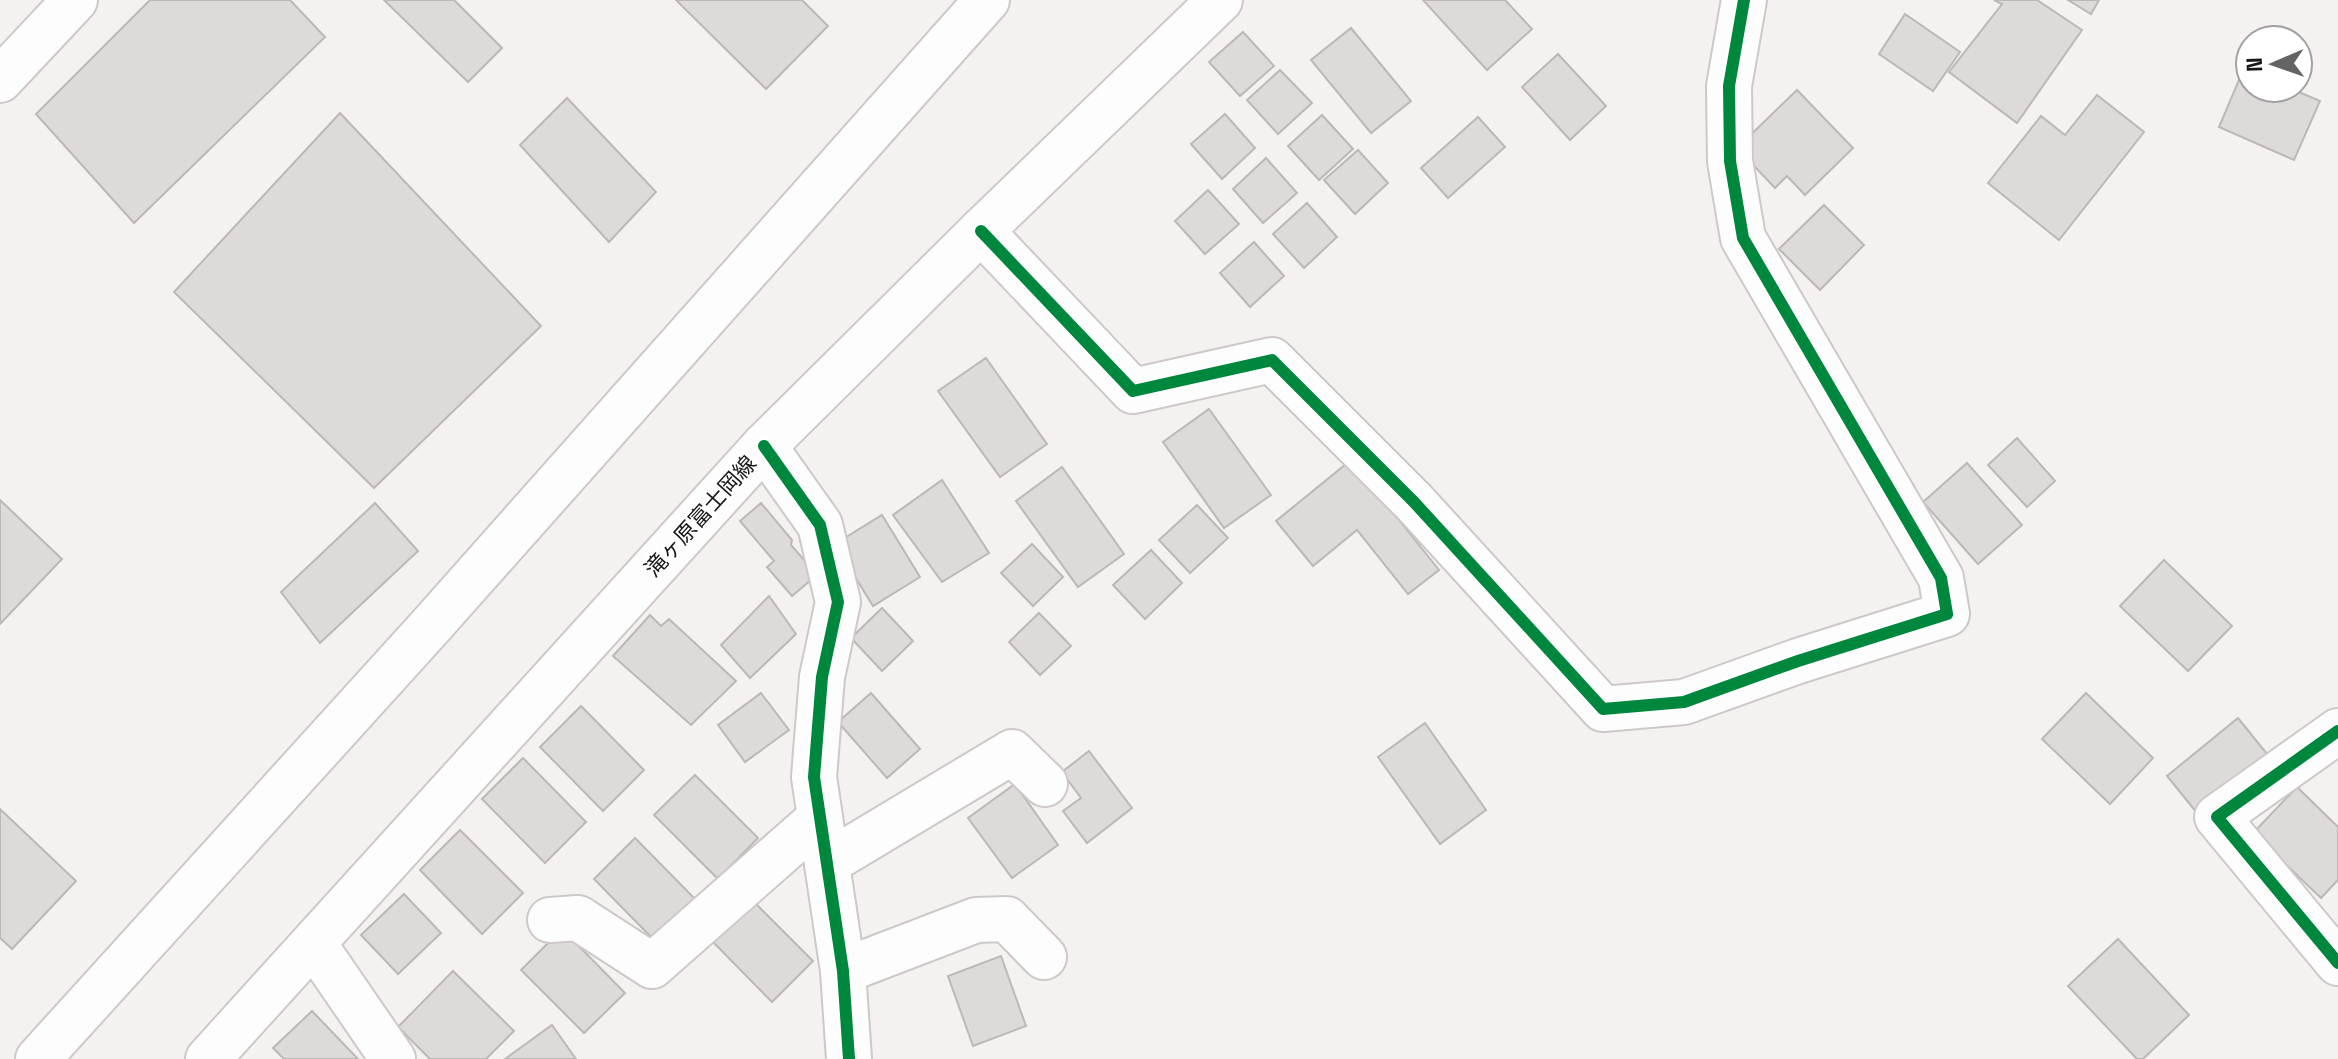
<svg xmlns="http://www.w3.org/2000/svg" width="2338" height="1059" viewBox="0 0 2338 1059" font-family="'Space Grotesk','Noto Sans JP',sans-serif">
<rect width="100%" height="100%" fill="#f6f1f1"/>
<g fill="#dedada" stroke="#bcb8b7" stroke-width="2">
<polygon points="150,0 290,0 325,37 134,223 36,114"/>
<polygon points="384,0 454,0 502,48 468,82"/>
<polygon points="676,0 802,0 828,26 766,89"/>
<polygon points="1423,0 1505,0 1532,29 1487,70"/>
<polygon points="1994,0 2037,0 2082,30 2017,123 1949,72 2002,4"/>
<polygon points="2068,0 2099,0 2091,14"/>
<polygon points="1905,14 1960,52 1933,91 1879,54"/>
<polygon points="1351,28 1411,101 1371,133 1311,60"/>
<polygon points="1243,32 1274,66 1240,96 1209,62"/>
<polygon points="1558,54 1606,106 1570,140 1522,87"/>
<polygon points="2244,68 2250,71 2250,88 2290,88 2320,101 2294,160 2219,127"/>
<polygon points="1280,70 1312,103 1278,134 1247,100"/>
<polygon points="1797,90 1853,148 1805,195 1787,176 1775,188 1737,148"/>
<polygon points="2097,95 2144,132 2059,240 1988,183 2041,116 2065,135"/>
<polygon points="567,98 656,192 609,242 520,145"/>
<polygon points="340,113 541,326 374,488 174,292"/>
<polygon points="1225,114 1255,148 1222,179 1191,144"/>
<polygon points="1322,115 1353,149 1319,180 1288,146"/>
<polygon points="1478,117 1505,147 1448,198 1421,168"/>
<polygon points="1358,150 1388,183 1355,214 1324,180"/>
<polygon points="1266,158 1297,193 1263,223 1233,189"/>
<polygon points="1208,190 1239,224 1205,254 1175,221"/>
<polygon points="1307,203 1337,237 1304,268 1273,234"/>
<polygon points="1824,205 1864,245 1820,290 1779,249"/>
<polygon points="1254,242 1284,276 1250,307 1220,273"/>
<polygon points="986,358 1047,444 1000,477 938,391"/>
<polygon points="1209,409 1271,495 1224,528 1163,442"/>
<polygon points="2017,438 2055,481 2027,507 1988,465"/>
<polygon points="1351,460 1439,570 1408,594 1357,530 1313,566 1276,521"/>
<polygon points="1967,463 2022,525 1978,564 1923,502"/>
<polygon points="1062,467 1124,554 1078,587 1016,501"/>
<polygon points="942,480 989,553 942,582 893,515"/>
<polygon points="0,500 62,559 0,624"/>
<polygon points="375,503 418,551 320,643 281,592"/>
<polygon points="761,503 792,540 791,545 817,575 792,596 767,567 774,561 740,521"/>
<polygon points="1197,505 1228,538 1190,573 1159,540"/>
<polygon points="882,515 920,577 873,606 835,544"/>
<polygon points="1032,544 1063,577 1033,606 1001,573"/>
<polygon points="1151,550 1182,583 1145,619 1113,585"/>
<polygon points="2164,560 2232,626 2188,671 2120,606"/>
<polygon points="769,596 796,634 750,678 721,645"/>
<polygon points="882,608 913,641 882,671 851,638"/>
<polygon points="1039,613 1071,646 1040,675 1009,642"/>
<polygon points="650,615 661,626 669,619 736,681 691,725 613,656"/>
<polygon points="761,693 789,730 745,762 718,725"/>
<polygon points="871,693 920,749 887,778 838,722"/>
<polygon points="2086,693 2153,758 2110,804 2042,739"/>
<polygon points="581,706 644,770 603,811 540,747"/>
<polygon points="2238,718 2268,755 2197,813 2167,776"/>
<polygon points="1425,723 1486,810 1440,844 1378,757"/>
<polygon points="1089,751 1132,808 1087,843 1063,811 1081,798 1062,772"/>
<polygon points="523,758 586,822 545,863 482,799"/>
<polygon points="695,775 758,838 718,879 654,815"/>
<polygon points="1015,784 1058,845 1012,878 968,818"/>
<polygon points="2297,787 2338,827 2338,880 2321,898 2253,833"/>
<polygon points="0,809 76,881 12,949 0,938"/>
<polygon points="460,830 523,893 482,934 420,870"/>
<polygon points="635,838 698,902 657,943 594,879"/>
<polygon points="404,894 441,933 398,974 361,935"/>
<polygon points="750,898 813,961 772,1002 709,938"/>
<polygon points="562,929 625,993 584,1033 521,970"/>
<polygon points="2118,939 2189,1015 2143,1059 2137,1059 2068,986"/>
<polygon points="1001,956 1026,1026 973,1046 948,976"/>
<polygon points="453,971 514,1031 486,1059 430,1059 398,1027"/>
<polygon points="312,1011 358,1059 284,1059 273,1048"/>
<polygon points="552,1025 576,1059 505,1059"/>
</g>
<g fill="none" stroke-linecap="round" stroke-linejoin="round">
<defs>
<g id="minor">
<polyline points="0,80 75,0"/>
<polyline points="981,231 1133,391 1272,360 1414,502 1603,709 1684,702 1798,661 1947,614 1941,578 1743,238 1730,161 1729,86 1744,0"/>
<polyline points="764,446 820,525 838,602 822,677 814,777 843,971 849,1059"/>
<polyline points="2338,731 2217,817 2338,963"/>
<polyline points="827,863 1012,752 1045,784"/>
<polyline points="550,920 578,918 652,966 820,818"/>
<polyline points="314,944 393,1059"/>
<polyline points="843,971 976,920 1007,919 1044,957"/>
<polyline points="38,1059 428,629 987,0"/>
</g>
<polyline id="major" points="208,1059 764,446 981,231 1220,0"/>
</defs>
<use href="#minor" stroke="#cdc9c9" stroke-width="48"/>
<use href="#major" stroke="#cdc9c9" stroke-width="48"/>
<use href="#minor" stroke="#fefdfd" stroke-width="44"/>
<use href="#major" stroke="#fefdfd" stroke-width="44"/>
<defs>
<g id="cycleway">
<polyline points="981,231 1133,391 1272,360 1414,502 1603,709 1684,702 1798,661 1947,614 1941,578 1743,238 1730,161 1729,86 1744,0"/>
<polyline points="764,446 820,525 838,602 822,677 814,777 843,971 849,1059"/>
<polyline points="2338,731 2217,817 2338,963"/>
</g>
</defs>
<use href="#cycleway" stroke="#fff" stroke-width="17"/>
<use href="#cycleway" stroke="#00873e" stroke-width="12"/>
</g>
<g text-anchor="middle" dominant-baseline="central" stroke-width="6" stroke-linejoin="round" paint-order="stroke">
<g font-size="22" fill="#191616" stroke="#fff">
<text transform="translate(700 516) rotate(-48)">滝ヶ原富士岡線</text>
</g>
</g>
<g transform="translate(2274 64) rotate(268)"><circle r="38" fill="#ffffff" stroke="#a3a2a2" stroke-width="2"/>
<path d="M0-6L14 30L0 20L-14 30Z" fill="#666363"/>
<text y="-12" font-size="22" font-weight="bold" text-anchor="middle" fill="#191616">N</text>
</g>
</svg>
